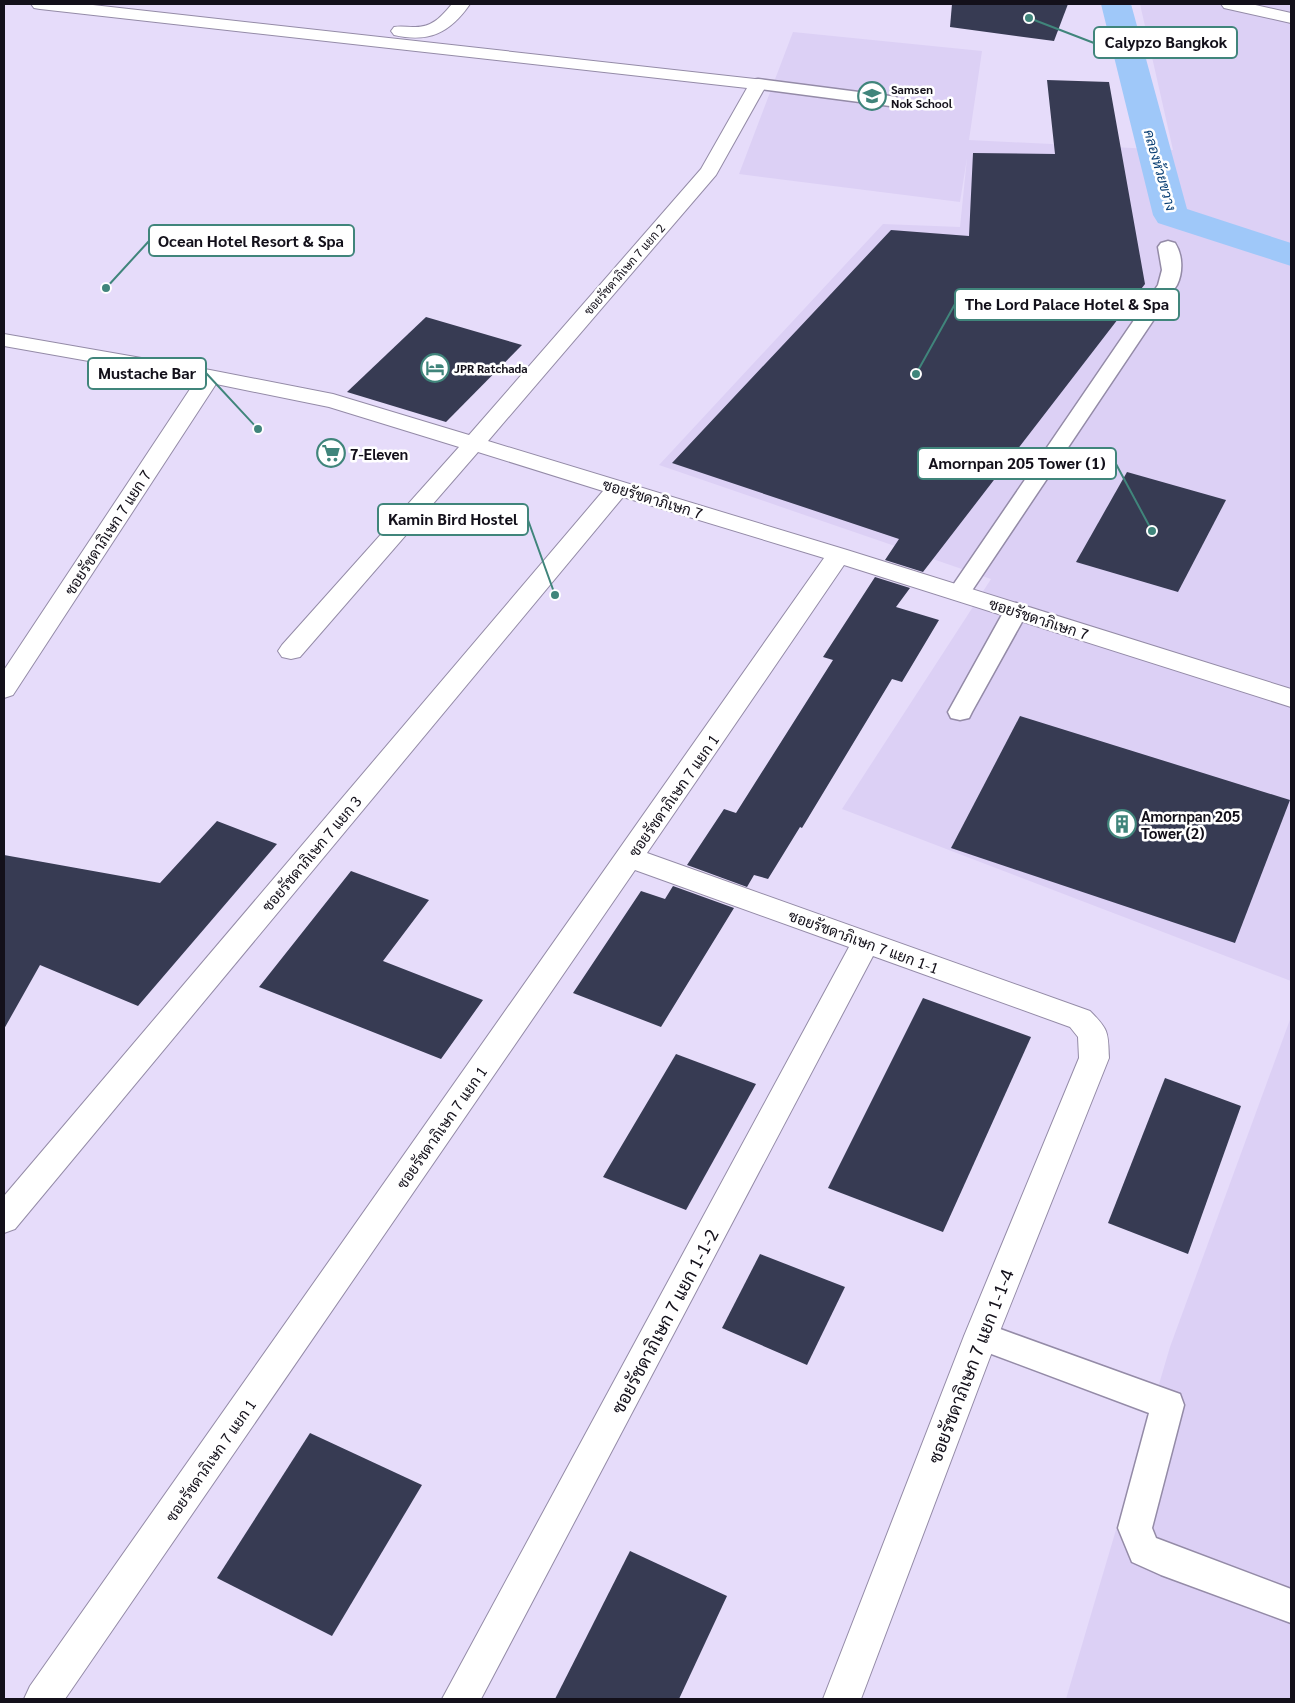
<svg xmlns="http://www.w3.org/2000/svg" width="1295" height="1703" viewBox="0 0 1295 1703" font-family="Georgia,Sarabun,serif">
<rect width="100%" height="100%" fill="#e6dcfa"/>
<g fill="#dcd0f5">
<polygon points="1140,4 1291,4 1291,981 842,809 991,579 659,465 883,224 960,227 967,158 960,202 739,174 793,32 982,51 969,140 1173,150"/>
<polygon points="1291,1017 1291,1699 1066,1699 1170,1347"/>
</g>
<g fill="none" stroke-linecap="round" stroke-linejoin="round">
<polygon fill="#9fc8f9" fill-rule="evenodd" points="1101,4 1131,4 1187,209 1291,243 1291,266 1158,223 1153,215"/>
</g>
<g fill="#373b53">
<polygon points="952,4 1068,4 1054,41 950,27"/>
<polygon points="1047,80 1109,82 1145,284 923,572 885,560 899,539 672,463 891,230 969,236 973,153 1055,154"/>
<polygon points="426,317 522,345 446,422 347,392"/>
<polygon points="1127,472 1226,500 1178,592 1076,562"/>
<polygon points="875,577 910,588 896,607 939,620 902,682 892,679 802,828 800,827 768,879 754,875 747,887 687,865 724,809 736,813 833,660 823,657"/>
<polygon points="1020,716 1290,800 1235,943 951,848"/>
<polygon points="217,821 277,844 138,1006 40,965 4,1029 4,855 160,883"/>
<polygon points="351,871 429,900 383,961 483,1000 441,1059 259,987"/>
<polygon points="673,886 734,908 661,1027 573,993 641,891 665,899"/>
<polygon points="923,998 1031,1037 943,1232 828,1188"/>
<polygon points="676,1054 756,1084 686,1210 603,1177"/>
<polygon points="1165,1078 1241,1106 1188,1254 1108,1223"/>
<polygon points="760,1254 845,1287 807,1365 722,1328"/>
<polygon points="310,1433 422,1485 332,1636 217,1578"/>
<polygon points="630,1551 727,1596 679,1699 555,1699"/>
</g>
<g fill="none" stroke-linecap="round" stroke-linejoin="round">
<defs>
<g id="lane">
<polygon points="758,79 890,96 896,97 899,101 896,105 890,106 752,88 749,84 752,80"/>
<path d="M1168,241L1175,243C1183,255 1183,273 1177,285L967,598L959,600L951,598L947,593L951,588L1158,285L1162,270L1158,247L1161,243Z"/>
<polygon points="1016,603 1024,606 1028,611 972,712 969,718 960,720 951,718 948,712 1004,611 1008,606"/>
<polygon points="981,1322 1180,1394 1184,1405 1152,1528 1156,1538 1291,1589 1291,1623 1161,1575 1132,1562 1118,1528 1149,1413 970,1346 965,1336 970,1326"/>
</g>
<g id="street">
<path d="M31,4H84L764,80L767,84L716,175L488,441L847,550L1291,689V707L844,565L647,853L1090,1011C1109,1030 1108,1032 1109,1058L998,1336L861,1699H823L964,1336L1079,1058L1078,1037L1070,1027L873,956L481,1699H442L849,947L635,870L65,1699H24L30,1686L824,558L623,497L15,1229L4,1233V1196L603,491L478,452L300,657L291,659L282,657L278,651L282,645L459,447L329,407L216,384L13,695L4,698V670L196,380L4,346V334L210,370L333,394L469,435L701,169L747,88L40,9L34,8Z"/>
<path d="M452,4H470C450,33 429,43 394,35L391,31L394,27C401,26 407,27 413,27C432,28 441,17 452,4Z"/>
<polygon points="1221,4 1251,4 1291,13 1291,23 1224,8"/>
</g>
</defs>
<use href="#lane" stroke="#948ba7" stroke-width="3"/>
<use href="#street" stroke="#948ba7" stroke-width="2"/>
<use href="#lane" fill="#fff" fill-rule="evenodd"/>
<use href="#street" fill="#fff" fill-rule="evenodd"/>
</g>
<defs>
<symbol id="school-ring" viewBox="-11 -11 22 22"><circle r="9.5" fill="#fff" stroke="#40857b" stroke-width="1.5"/><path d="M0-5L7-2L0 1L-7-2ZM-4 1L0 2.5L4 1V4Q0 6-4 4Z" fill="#40857b"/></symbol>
<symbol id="hotel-ring" viewBox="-11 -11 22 22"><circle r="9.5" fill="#fff" stroke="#40857b" stroke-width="1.5"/><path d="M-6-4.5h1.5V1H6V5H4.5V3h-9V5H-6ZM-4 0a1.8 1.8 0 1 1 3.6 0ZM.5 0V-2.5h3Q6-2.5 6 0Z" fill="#40857b"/></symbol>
<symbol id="supermarket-ring" viewBox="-11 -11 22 22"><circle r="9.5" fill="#fff" stroke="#40857b" stroke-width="1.5"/><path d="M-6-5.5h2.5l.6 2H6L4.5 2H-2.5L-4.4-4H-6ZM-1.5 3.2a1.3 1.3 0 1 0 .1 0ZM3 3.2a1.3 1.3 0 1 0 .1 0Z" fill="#40857b"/></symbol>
<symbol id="building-ring" viewBox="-11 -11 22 22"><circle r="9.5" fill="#fff" stroke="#40857b" stroke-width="1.5"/><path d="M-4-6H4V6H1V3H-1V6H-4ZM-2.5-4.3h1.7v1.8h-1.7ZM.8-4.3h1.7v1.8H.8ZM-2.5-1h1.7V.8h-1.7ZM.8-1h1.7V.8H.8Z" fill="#40857b"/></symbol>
</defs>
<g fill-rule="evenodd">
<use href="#school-ring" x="856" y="80" width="32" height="32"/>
<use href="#hotel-ring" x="419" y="352" width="32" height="32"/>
<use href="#supermarket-ring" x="315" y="437" width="32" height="32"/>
<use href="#building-ring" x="1106" y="808" width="32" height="32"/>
</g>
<g text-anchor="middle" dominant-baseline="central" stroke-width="5" stroke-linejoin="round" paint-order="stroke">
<g font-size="12" font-weight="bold" fill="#13101a" stroke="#fff" text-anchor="start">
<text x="891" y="89">Samsen<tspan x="891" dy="14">Nok School</tspan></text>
<text x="454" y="368">JPR Ratchada</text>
</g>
<g font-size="12" fill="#13101a" stroke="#fff">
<text transform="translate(624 269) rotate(-49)">ซอยรัชดาภิเษก 7 แยก 2</text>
</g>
<g font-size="14" font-style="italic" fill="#083e74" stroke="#fff">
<text transform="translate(1161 170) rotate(74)">คลองห้วยขวาง</text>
</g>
<g font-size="15" font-weight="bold" fill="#13101a" stroke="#fff" text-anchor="start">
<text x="350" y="453">7-Eleven</text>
<text x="1141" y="815">Amornpan 205<tspan x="1141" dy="17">Tower (2)</tspan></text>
</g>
<g font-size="15" fill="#13101a" stroke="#fff">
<text transform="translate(653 498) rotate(17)">ซอยรัชดาภิเษก 7</text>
<text transform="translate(107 532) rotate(-57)">ซอยรัชดาภิเษก 7 แยก 7</text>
<text transform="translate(1039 618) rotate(18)">ซอยรัชดาภิเษก 7</text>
<text transform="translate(673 795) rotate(-55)">ซอยรัชดาภิเษก 7 แยก 1</text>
<text transform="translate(311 853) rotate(-50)">ซอยรัชดาภิเษก 7 แยก 3</text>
<text transform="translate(864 941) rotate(20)">ซอยรัชดาภิเษก 7 แยก 1-1</text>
<text transform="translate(441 1127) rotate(-55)">ซอยรัชดาภิเษก 7 แยก 1</text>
<text transform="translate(210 1460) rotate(-55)">ซอยรัชดาภิเษก 7 แยก 1</text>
</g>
<g font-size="18" fill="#13101a" stroke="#fff">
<text transform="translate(664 1321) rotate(-62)">ซอยรัชดาภิเษก 7 แยก 1-1-2</text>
<text transform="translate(970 1366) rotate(-69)">ซอยรัชดาภิเษก 7 แยก 1-1-4</text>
</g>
</g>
<path fill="none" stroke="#40857b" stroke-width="2" d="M1029 18L1094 43M106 288L149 241M916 374L955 304M258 429L206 373M1152 531L1116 464M555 595L528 520"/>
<g fill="#40857b" stroke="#fff" stroke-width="2">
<circle cx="1029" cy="18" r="5"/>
<circle cx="106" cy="288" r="5"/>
<circle cx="916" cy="374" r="5"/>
<circle cx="258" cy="429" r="5"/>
<circle cx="1152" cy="531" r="5"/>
<circle cx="555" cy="595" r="5"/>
</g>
<g fill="#fff" stroke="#40857b" stroke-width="2">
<rect x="1094" y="27" width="143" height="31" rx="5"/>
<rect x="149" y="225" width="205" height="31" rx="5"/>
<rect x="955" y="289" width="224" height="31" rx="5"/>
<rect x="88" y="358" width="118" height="31" rx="5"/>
<rect x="918" y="448" width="198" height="31" rx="5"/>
<rect x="378" y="504" width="150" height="31" rx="5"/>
</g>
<g font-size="16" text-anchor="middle" font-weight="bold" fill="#13101a">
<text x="1166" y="48">Calypzo Bangkok</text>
<text x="251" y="247">Ocean Hotel Resort &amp; Spa</text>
<text x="1067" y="310">The Lord Palace Hotel &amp; Spa</text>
<text x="147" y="379">Mustache Bar</text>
<text x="1017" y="469">Amornpan 205 Tower (1)</text>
<text x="453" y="525">Kamin Bird Hostel</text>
</g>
<rect width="1295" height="1703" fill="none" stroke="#13101a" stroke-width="10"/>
</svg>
